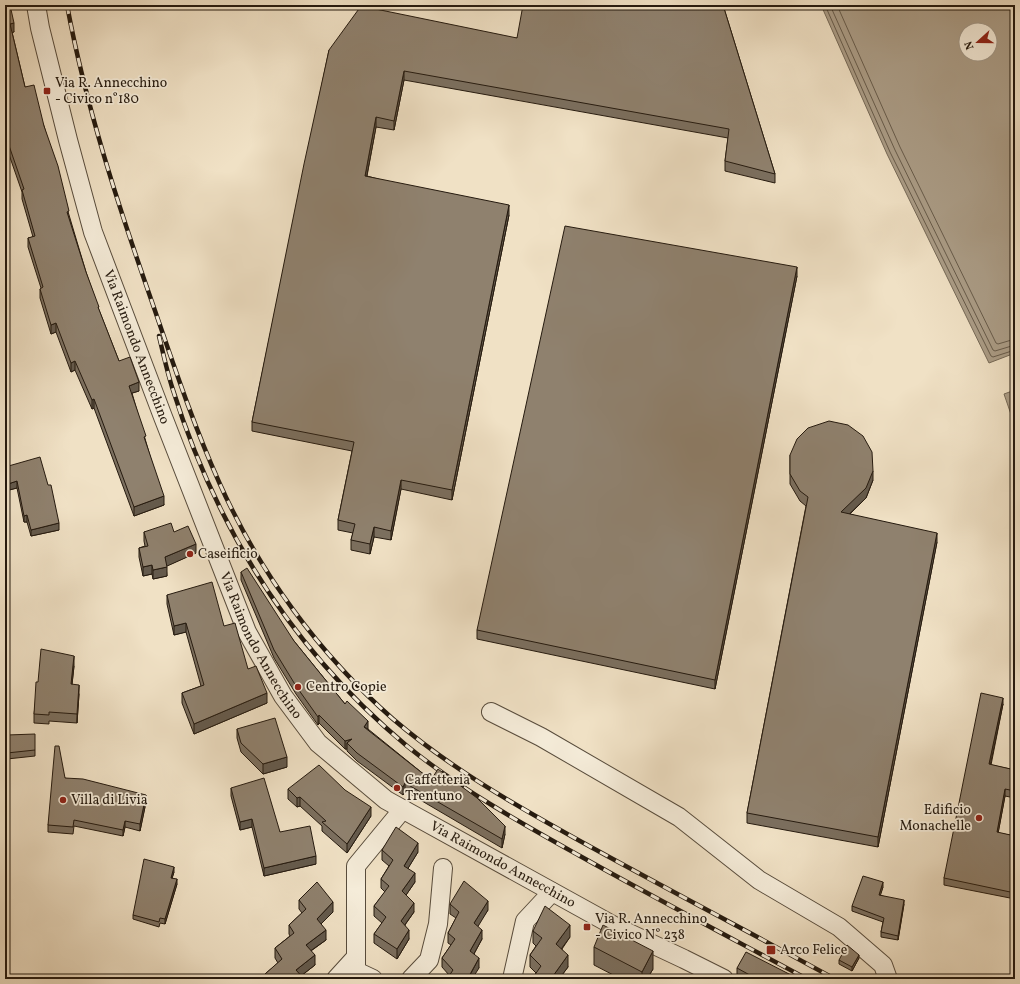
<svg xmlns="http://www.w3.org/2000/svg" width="1020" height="984" viewBox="0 0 1020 984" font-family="Vollkorn,serif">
<rect width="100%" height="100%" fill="#f0e1c5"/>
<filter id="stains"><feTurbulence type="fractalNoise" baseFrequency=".005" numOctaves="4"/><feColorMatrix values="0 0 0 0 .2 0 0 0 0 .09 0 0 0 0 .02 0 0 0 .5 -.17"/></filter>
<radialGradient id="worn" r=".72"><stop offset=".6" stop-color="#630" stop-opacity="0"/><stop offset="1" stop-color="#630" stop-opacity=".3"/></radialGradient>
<g fill="#ab9d87" stroke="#756957" fill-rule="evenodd">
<path d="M821,5H1015V353L989,363L887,154ZM966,30H990V54H966Z"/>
<polygon points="1015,390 1015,426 1004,394"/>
</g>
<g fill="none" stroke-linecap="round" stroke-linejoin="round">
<g stroke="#685c4b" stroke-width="1">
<polyline points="825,5 890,152 991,356 993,357 1015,350"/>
<polyline points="830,5 895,150 993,350 995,351 1015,345"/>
<polyline points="837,5 900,147 996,343 998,344 1015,339"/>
</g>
<defs>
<g id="minor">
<path id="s1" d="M36,5L40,28L68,140L93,232L163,417L247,632L283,696L318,743L386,800L616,927L684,959L724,979"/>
<polyline points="491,712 541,737 679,817 759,880 839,927 883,965 888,979"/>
<polyline points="336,979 356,957"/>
<polyline points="373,979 356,971 356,866 403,809"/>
<polyline points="411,979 429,960 438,924 443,868"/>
<polyline points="512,979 525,921 552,892"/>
</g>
</defs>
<use href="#minor" stroke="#584c3c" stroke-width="20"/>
<use href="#minor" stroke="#f5ecd9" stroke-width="18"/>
<defs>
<g id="rail">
<path d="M67,5C86,107 118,205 152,302C173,363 193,424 219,482C259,572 319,654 393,719C450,768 515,805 580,841C665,888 751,933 835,979"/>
<path d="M159,336C163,353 167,371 172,387C216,528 293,651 407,746C460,789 521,823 580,856C655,898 731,938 807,979"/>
</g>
</defs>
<use href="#rail" stroke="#251a0f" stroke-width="4.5"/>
<use href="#rail" stroke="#f5ecd9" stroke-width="3" stroke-dasharray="9" stroke-linecap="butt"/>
</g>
<g fill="#7b6f5f" stroke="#251a0f">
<polygon points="5,5 14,32 12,32 25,87 44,126 69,215 86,272 99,310 119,361 139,391 132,393 164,505 134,516 94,408 92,409 75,370 71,372 56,332 51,334 40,298 40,289 41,288 28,247 28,238 33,237 22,199 22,192 5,143"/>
<polygon points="723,5 775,174 775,183 725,171 725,161 728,138 404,80 394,130 376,127 367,176 509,215 452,500 401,489 391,540 374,537 370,554 351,550 351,540 353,533 338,530 338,520 352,451 252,431 252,422 329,50 517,38"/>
<polygon points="797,276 715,689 477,639 477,630"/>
<polygon points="790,455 873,480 866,498 850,514 937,542 878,847 747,823 747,813 806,506 800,501 790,484"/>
<polygon points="5,467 59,530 31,536 27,522 24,522 17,488 5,491"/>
<polygon points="144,532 174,532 196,553 166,566 167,576 153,579 152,574 143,576 139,557 139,548 145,546 144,541"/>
<polygon points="241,572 294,641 345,704 368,729 431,780 505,834 502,848 405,791 403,795 357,761 347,751 347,749 345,749 319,723 318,725 296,694 274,658 241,580"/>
<polygon points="167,595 224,626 248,669 267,703 194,734 182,703 182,693 201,686 186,632 174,635 167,604"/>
<polygon points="74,666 72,684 79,694 77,723 49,721 49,724 34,723 34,714 38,682"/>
<polygon points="1003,704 991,765 1015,770 1015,798 1005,796 998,833 1015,836 1015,899 944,885 944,878"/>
<polygon points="237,729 287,767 263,774 241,752 237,738"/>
<polygon points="7,735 35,750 35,756 7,759"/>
<polygon points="65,778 146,802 140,831 125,827 123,836 74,826 73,834 48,832 48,825"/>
<polygon points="231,788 280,832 316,864 264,876 252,827 240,830 231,796"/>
<polygon points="288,789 371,816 347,853 322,831 322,826 300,806 297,807 288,799"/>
<polygon points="382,850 418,852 408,868 415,882 406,895 414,912 405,925 409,939 397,959 374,943 374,934 382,923 374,916 374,906 385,892 381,888 381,879 389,866 382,860"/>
<polygon points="174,872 172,878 177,884 165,924 160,923 159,927 133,919 133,915"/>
<polygon points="883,887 880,895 904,904 898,940 881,937 881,932 883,922 852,911 852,906"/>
<polygon points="299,900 333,912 321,924 326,940 311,951 315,965 301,976 304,979 265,979 265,974 278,963 275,958 275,948 290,936 289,934 289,925 302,913 299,909"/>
<polygon points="450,904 488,910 477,926 482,939 474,954 479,968 449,975 442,967 442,958 451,945 448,943 448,933 456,918 450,914"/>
<polygon points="533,931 570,937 562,949 568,967 559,979 532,979 536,973 530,967 530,955 536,946 533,943"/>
<polygon points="594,947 653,969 647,979 621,979 594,965"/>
<polygon points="859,958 852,971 839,964 839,960"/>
<polygon points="737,968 793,979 746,979 737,974"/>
</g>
<g fill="#645a4d" stroke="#251a0f">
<polygon points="14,23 14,32 10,33 10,24"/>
<polygon points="404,71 404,80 394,130 394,121"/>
<polygon points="376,117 376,127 365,185 365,176"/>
<polygon points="509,205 509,215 452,500 452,490"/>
<polygon points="797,267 797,276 715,689 715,680"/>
<polygon points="56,323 56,332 51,334 51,325"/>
<polygon points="75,361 75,370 71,372 71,363"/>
<polygon points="139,382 139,391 129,394 129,386"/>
<polygon points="94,399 94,408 92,409 92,400"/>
<polygon points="873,471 873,480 866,498 841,522 841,512"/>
<polygon points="401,480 401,489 391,540 391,531"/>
<polygon points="17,481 17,488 5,491 5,485"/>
<polygon points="164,496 164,505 134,516 134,507"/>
<polygon points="27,515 27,522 24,522 24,516"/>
<polygon points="59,523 59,530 31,536 31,530"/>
<polygon points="374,527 374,537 370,554 370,544"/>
<polygon points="937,533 937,542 878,847 878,837"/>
<polygon points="196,544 196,553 165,567 165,557"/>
<polygon points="152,565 152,574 143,576 143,567"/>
<polygon points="167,567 167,576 153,579 153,570"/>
<polygon points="186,623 186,632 174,635 174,626"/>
<polygon points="74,656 74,666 71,694 71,684"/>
<polygon points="79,685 79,694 77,723 77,714"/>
<polygon points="267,693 267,703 194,734 194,724"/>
<polygon points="1003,698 1003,704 989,771 989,764"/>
<polygon points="319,715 319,723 318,725 318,717"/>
<polygon points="368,721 368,729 364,727"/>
<polygon points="352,739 347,743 347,749 345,749 345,741"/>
<polygon points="287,757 287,767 263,774 263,764"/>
<polygon points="405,783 405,791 403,795 403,787"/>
<polygon points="1005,789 1005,796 997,839 997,832"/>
<polygon points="146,795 146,802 140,831 140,824"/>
<polygon points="300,797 300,806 297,807 297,798"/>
<polygon points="371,807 371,816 347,853 347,844"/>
<polygon points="252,819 252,827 240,830 240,822"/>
<polygon points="125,821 125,827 123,836 123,830"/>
<polygon points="505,826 505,834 502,848 502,839"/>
<polygon points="418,843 418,852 404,875 404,866"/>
<polygon points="316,856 316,864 264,876 264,868"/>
<polygon points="174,867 174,872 171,882 171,878"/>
<polygon points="415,873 415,882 402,901 402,891"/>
<polygon points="177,879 177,884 165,924 165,919"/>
<polygon points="883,882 883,887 879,900 879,895"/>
<polygon points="904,900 904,904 898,940 898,936"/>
<polygon points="488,901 488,910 474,933 474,923"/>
<polygon points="333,902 333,912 317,928 317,919"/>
<polygon points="414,903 414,912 401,930 401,921"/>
<polygon points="570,925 570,937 556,956 556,944"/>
<polygon points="326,930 326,940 306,954 306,945"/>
<polygon points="409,930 409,939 397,959 397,949"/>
<polygon points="482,930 482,939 470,961 470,951"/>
<polygon points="653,951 653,969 647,979 642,979 642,972"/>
<polygon points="315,955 315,965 297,979 296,970"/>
<polygon points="568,955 568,967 559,979 553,979 553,976"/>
<polygon points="859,955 859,958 852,971 852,967"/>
<polygon points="479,958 479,968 472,979 468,979"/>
</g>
<g fill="#8f816e" stroke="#251a0f">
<polygon points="5,5 10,5 14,23 10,24 25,87 34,85 44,126 58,166 69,211 67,212 86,272 99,307 98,307 119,361 130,357 139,382 129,386 146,436 144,437 164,496 134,507 94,399 92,400 75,361 71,363 56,323 51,325 40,289 43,287 28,238 35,236 22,190 24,189 5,134"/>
<polygon points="523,5 723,5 775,174 725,161 729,129 404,71 394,121 376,117 365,176 509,205 452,490 401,480 391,531 374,527 370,544 351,540 355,524 338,520 354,442 252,422 304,164 329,50 361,6 517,38"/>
<polygon points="565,226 797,267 715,680 477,630"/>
<polygon points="829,421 848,425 863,436 872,452 873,471 866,488 841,512 937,533 878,837 747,813 808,497 800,491 790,474 790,455 797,439 808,428"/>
<polygon points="40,457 48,485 51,485 59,523 31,530 27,515 24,516 17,481 5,485 5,467"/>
<polygon points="171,523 174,532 188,526 196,544 165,557 167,567 153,570 152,565 143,567 139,548 148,546 144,532"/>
<polygon points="247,568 294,641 345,704 347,701 368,721 364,727 431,780 438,769 477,798 505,826 502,839 405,783 403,787 357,753 347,743 352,739 345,741 319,715 318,717 296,686 274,650 241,572"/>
<polygon points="212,582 224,626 235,623 248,669 256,666 267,693 194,724 182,693 204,685 186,623 174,626 167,595"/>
<polygon points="41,649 74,656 71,684 79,685 77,714 49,712 49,715 34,714 36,682 38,682"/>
<polygon points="981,693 1003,698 989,764 1015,770 1015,791 1005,789 997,832 1015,836 1015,893 944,878"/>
<polygon points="275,718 287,757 263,764 241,743 237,729"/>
<polygon points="35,734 35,750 7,753 7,735"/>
<polygon points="55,746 59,746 65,778 83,779 146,795 140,824 125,821 123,830 74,820 73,827 48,825"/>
<polygon points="319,765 345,790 371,807 347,844 322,822 326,821 300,797 297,798 288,789"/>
<polygon points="264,778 280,832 310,826 316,856 264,868 252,819 240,822 231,788"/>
<polygon points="396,827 418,843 404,866 415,873 402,891 414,903 401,921 409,930 397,949 374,934 386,917 374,906 389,886 381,879 393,860 382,850"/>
<polygon points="144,859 174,867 171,878 177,879 165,919 160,918 159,922 133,915"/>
<polygon points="863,876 883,882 879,895 904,900 898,936 881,932 884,918 852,906"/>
<polygon points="464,881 488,901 474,923 482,930 470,951 479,958 468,978 469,979 447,979 453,970 442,958 455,939 448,933 459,912 450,904"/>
<polygon points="317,882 333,902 317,919 326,930 306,945 315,955 296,970 304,979 269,979 265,974 282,959 275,948 294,933 289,925 306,909 299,900"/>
<polygon points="545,906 570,925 556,944 568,955 553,976 557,979 532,979 541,966 530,955 542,938 533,931"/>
<polygon points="603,925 653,951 642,972 594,947"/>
<polygon points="847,945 859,955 852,967 839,960"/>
<polygon points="746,952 793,976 792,979 757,979 737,968"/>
</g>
<g fill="#8f2418" stroke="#f5ecd9" stroke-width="1.5">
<rect x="43" y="87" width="8" height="8" rx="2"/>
<circle cx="190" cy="554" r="4"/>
<circle cx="298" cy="687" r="4"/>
<circle cx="397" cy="788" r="4"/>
<circle cx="63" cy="800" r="4"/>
<circle cx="979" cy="818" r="4"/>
<rect x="583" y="923" width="8" height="8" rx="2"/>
<rect x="766" y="945" width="10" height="10" rx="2"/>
</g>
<g text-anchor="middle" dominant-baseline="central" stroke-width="3.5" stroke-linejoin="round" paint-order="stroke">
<g font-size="14" fill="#251a0f" stroke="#f5ecd9" text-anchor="start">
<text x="55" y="83">Via R. Annecchino<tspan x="55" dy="16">- Civico n°180</tspan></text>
<text x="198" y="554">Caseificio</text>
<text x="306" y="687">Centro Copie</text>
<text x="405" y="780">Caffetteria<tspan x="405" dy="16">Trentuno</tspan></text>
<text x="71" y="800">Villa di Livia</text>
<text x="971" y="810" text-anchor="end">Edificio<tspan x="971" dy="16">Monachelle</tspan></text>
<text x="595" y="919">Via R. Annecchino<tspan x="595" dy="16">- Civico N° 238</tspan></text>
<text x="780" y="950">Arco Felice</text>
</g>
<g font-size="14" fill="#251a0f" stroke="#f5ecd9">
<text stroke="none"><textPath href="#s1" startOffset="357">Via Raimondo Annecchino</textPath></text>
<text stroke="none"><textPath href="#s1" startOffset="681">Via Raimondo Annecchino</textPath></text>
<text stroke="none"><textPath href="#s1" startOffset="1017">Via Raimondo Annecchino</textPath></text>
</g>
</g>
<rect width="1020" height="984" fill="none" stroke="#f0e1c5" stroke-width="20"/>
<rect x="6" y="6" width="1008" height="972" fill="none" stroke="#251a0f" stroke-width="2"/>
<rect x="10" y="10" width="1000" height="964" fill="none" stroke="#251a0f"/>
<g transform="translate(978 42) rotate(249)"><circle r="19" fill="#f5ecd9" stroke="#a29888"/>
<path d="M0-3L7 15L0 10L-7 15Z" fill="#8f2418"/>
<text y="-6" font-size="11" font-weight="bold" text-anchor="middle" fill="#251a0f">N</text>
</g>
<rect width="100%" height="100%" filter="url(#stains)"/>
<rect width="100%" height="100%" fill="url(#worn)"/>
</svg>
